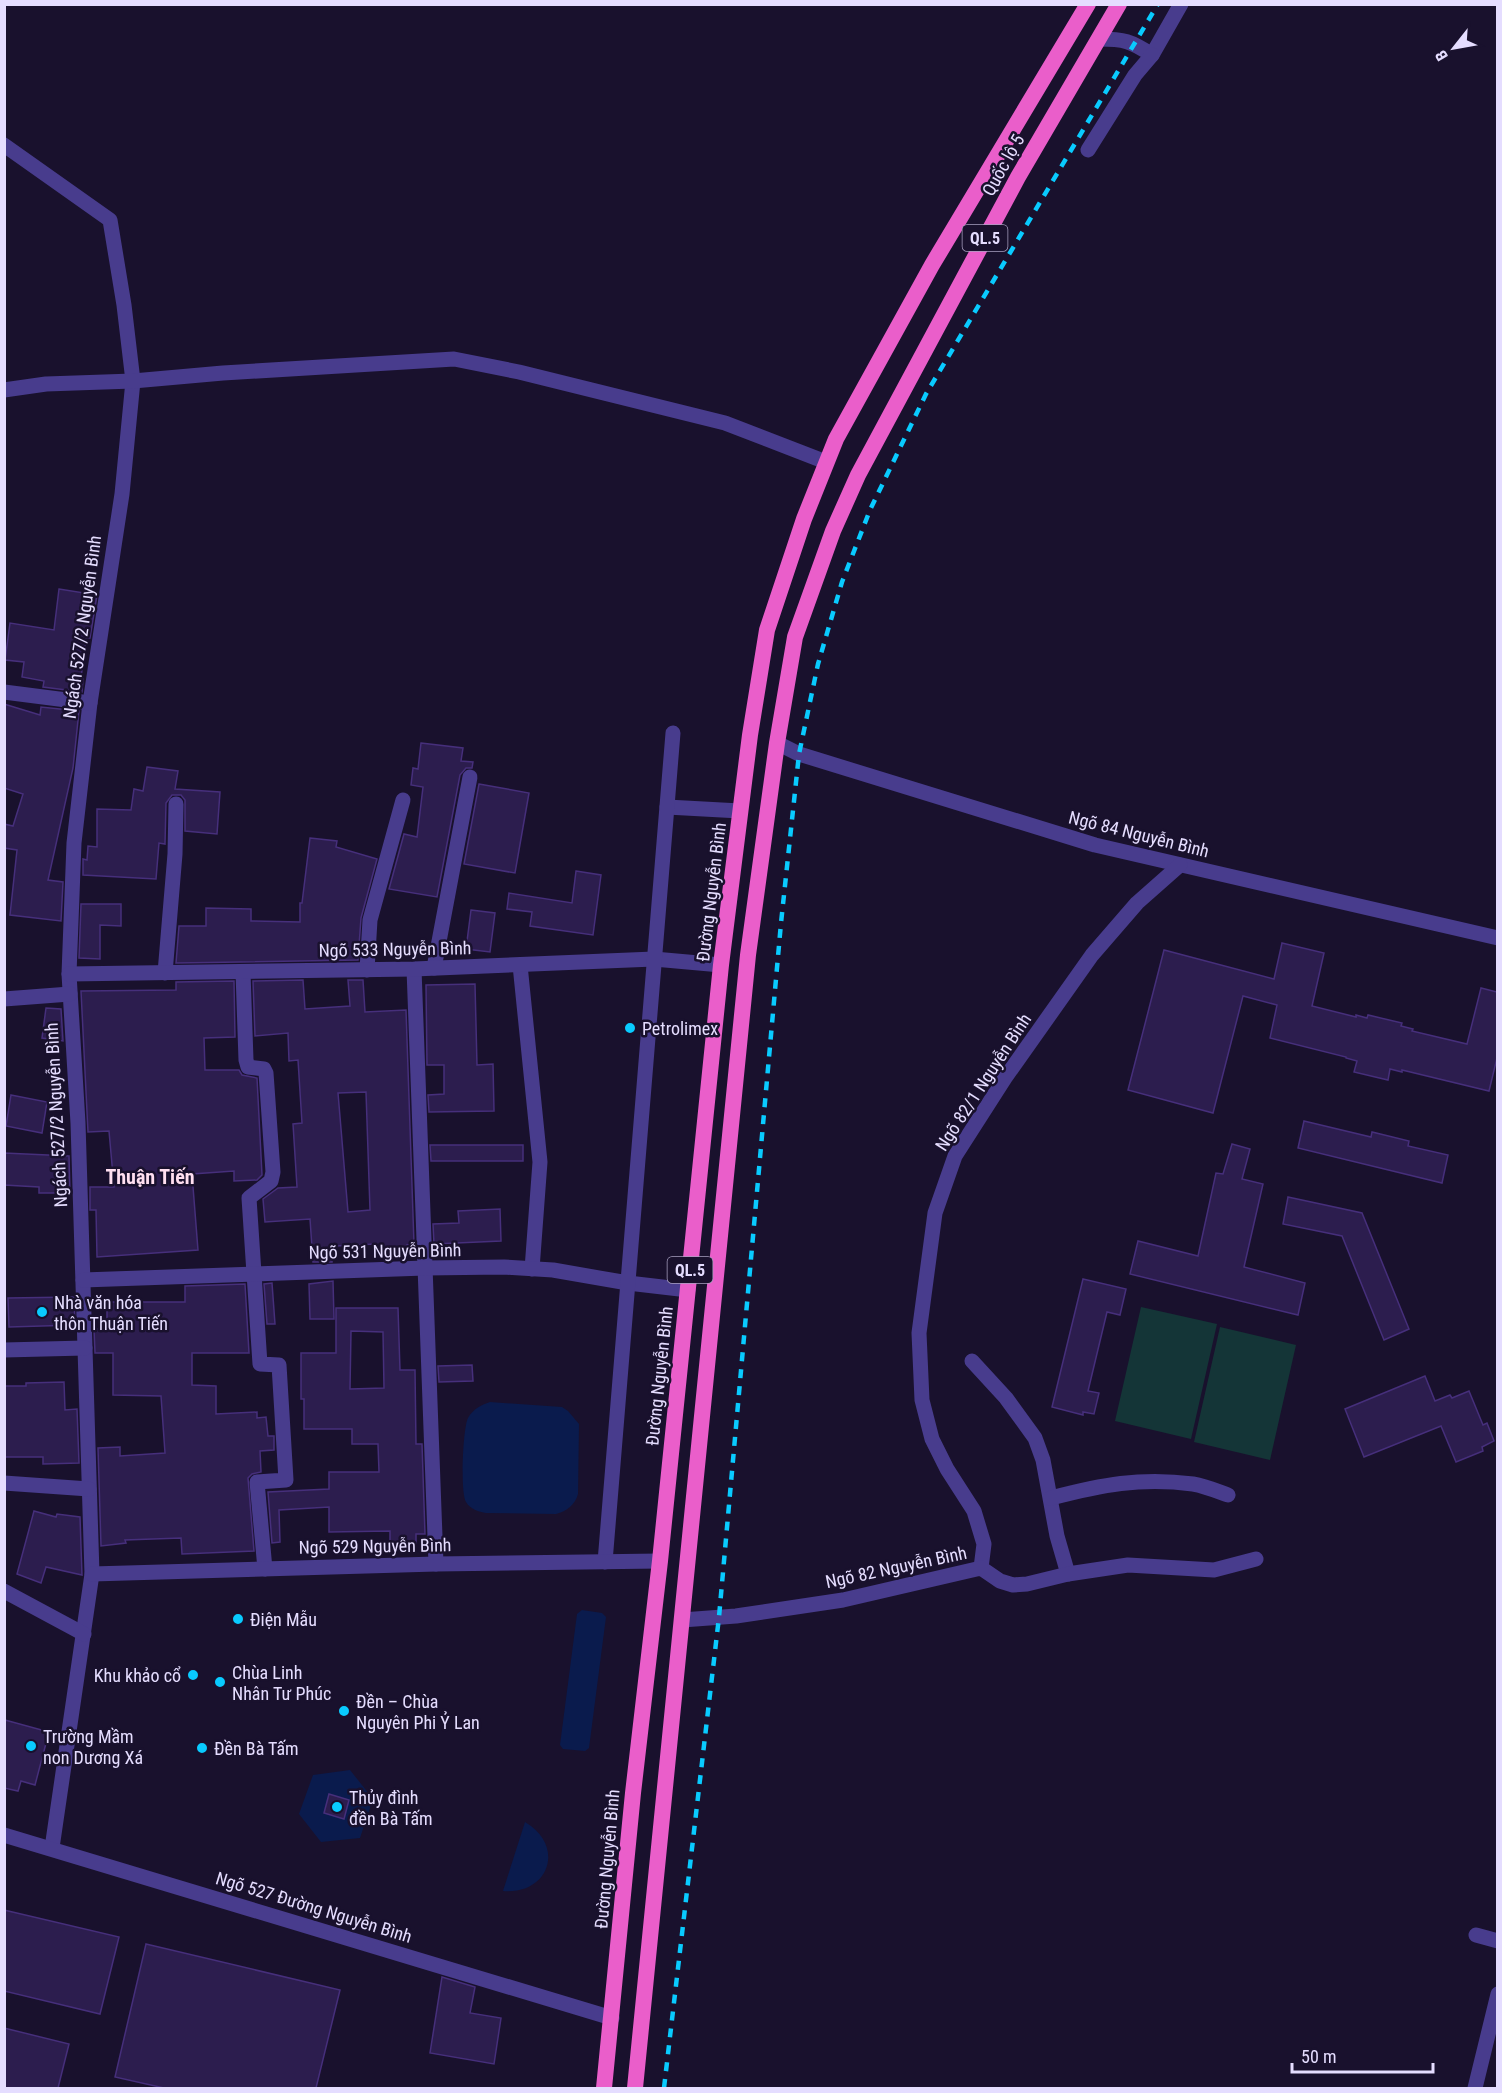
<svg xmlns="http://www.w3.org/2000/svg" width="1502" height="2093" viewBox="0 0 1502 2093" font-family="'Roboto Condensed',sans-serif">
<rect width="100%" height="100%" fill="#19112d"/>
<g fill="#143537">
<polygon points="1141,1307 1217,1324 1191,1439 1115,1421"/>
<polygon points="1220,1327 1296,1345 1270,1460 1194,1442"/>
</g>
<g fill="#0a1b4d" fill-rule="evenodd">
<path d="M490,1402L562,1407L568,1411L579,1424L578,1494C575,1505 567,1511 556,1514L486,1513C479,1512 470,1509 466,1502C460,1493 463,1427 468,1418C473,1409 481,1405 490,1402Z"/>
<polygon points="582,1610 602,1613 606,1617 589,1748 585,1751 563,1749 560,1745 577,1614"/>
<path d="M350,1770L373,1799L360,1838L321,1842L299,1814L313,1775ZM329,1795L349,1800L344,1819L324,1813Z"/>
<path d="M525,1822C566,1846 549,1895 503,1891Z"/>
</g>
<g fill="#2c1d4e" stroke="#462f7b" stroke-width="1.5" fill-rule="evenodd">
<polygon points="59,589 97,595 90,638 86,638 81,678 83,678 82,692 43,687 44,681 22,677 24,662 5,660 10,623 54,630"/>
<polygon points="4,704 40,715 41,707 79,711 73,768 48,880 63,882 61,921 10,915 17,850 4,848 4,824 13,826 23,794 4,788"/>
<polygon points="421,743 463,748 461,761 473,762 472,768 466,768 460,775 437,897 389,889 404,834 417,837 423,787 411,785 413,768 418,769"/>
<polygon points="147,767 178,771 175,789 220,792 217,834 185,831 185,800 181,795 172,795 166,803 165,844 159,843 156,879 83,875 83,859 87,860 88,846 97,847 97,809 131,810 134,789 143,791"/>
<polygon points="479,784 529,793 515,873 464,864"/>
<polygon points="310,838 337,841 336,847 377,859 361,918 358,960 176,963 179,926 206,926 206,908 251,909 251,921 300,922 300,903 302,903"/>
<polygon points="576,871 601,875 593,935 530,926 532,912 507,909 509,893 572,903"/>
<polygon points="81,904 121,904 121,926 100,925 100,959 79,958"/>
<polygon points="471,910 495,913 490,952 466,949"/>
<polygon points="1282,943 1324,953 1312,1006 1356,1017 1356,1015 1367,1018 1368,1015 1402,1023 1401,1026 1413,1029 1412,1031 1467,1044 1481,988 1497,992 1497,1058 1489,1091 1402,1070 1402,1072 1390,1069 1388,1080 1354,1072 1357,1061 1346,1058 1346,1057 1270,1038 1277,1005 1243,996 1213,1113 1128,1090 1164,950 1274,979"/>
<path d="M303,980L305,1009L350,1006L348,980H363L365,1012L406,1010L414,1244L407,1245L408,1254L374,1255V1244L336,1246L337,1258H332V1262H313L310,1219L265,1222L263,1199L278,1188L297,1187L293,1124L302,1123L298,1060L289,1061L288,1033L255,1036L253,981ZM366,1092L370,1210L348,1212L338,1093Z"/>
<polygon points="234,981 235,1037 204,1038 205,1070 239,1070 242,1075 257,1078 262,1175 257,1180 234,1181 234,1171 192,1174 198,1250 97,1257 96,1210 90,1210 90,1187 114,1187 109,1131 88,1132 81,991 176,990 176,982"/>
<polygon points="475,984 477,1065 493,1064 494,1111 429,1112 428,1095 444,1094 444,1065 427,1065 426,985"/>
<polygon points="46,1008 61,1009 63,1041 42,1038"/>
<polygon points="11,1095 47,1102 42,1133 6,1126"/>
<polygon points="1304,1121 1371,1137 1372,1132 1409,1141 1408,1146 1448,1155 1442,1183 1298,1148"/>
<polygon points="1232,1144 1250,1149 1242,1179 1263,1184 1244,1267 1305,1283 1298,1315 1130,1274 1138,1241 1198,1256 1216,1173 1223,1174"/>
<polygon points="430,1145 523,1145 523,1161 431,1161"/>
<polygon points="4,1153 69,1156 70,1193 39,1193 39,1187 4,1185"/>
<polygon points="1288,1197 1362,1213 1409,1329 1384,1340 1342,1236 1283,1224"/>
<polygon points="500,1209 501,1241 434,1244 433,1224 459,1223 458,1211"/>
<polygon points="1083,1279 1126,1289 1120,1315 1107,1312 1088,1391 1099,1393 1094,1414 1083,1412 1083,1415 1052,1407"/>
<polygon points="333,1281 334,1319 310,1319 309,1284"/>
<polygon points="272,1283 275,1324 267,1324 264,1284"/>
<polygon points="245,1284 249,1353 192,1353 192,1385 216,1386 216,1414 257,1412 257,1418 266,1417 268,1436 274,1436 274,1450 260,1451 261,1472 252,1474 248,1478 254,1551 182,1554 181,1538 125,1540 126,1543 101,1546 98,1448 120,1447 120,1456 165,1453 161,1396 113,1395 113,1353 95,1353 94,1329 107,1329 107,1302 185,1302 185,1286"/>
<polygon points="74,1297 75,1325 9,1327 8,1298"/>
<path d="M336,1308H398L400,1370H415L416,1444H422L425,1534H416V1546H390V1531L329,1532V1507L279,1510L280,1542L272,1543L268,1492L329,1489V1472H379L378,1444H352V1429H304V1399H301V1353H336ZM351,1331L383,1332L384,1388L350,1389Z"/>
<polygon points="472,1365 473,1381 439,1382 438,1366"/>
<polygon points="1425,1376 1435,1401 1450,1395 1452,1398 1469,1391 1483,1425 1487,1423 1494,1441 1482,1447 1483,1451 1456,1462 1441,1426 1364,1457 1345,1409"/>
<polygon points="64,1382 65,1410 77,1409 79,1463 43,1464 43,1457 4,1457 4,1386 26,1386 26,1383"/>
<polygon points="34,1511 56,1517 57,1514 80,1517 82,1575 46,1567 41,1583 17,1574"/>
<polygon points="5,1720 49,1732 35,1785 21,1781 18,1791 4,1788"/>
<polygon points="329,1794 349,1800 344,1819 324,1813"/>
<polygon points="4,1910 119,1937 100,2014 4,1991"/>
<polygon points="146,1944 340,1990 316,2088 164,2088 115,2077"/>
<polygon points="442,1977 475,1987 470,2013 501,2018 494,2064 430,2053"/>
<polygon points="4,2028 69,2044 58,2088 4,2088"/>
</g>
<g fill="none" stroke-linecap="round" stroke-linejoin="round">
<g stroke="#483c8d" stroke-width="15">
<path d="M1099,39C1124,39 1131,41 1152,55L1181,4"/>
<polyline points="4,145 110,220 124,305 133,381 122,494 90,703 74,843 69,974 78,1123 92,1574 52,1848"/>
<polyline points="1088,150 1135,75 1152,55"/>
<polyline points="4,390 46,384 133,381 223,373 454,359 519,372 725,423 826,462"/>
<polyline points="4,692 90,703"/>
<polyline points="777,743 799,754 1095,845 1498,938"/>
<polyline points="667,807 740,811"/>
<polyline points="520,965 540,1162 532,1269"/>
<polyline points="434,968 470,777"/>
<polyline points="414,969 436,1564"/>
<polyline points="367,970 370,920 403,800"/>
<polyline points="243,972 246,1060 248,1067 264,1069 266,1073 273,1172 271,1181 249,1198 260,1364 279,1365 286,1480 257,1482 265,1569"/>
<polyline points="165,973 175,854 176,804"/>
<polyline points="69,974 414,969 654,959 721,965"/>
<polyline points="4,999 70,994"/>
<polyline points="83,1280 425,1268 504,1267 553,1270 628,1283 688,1290"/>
<polyline points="4,1350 85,1348"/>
<polyline points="972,1361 1006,1398 1035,1438 1043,1460 1057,1536 1068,1574"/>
<polyline points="4,1483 89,1489"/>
<path d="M1051,1498C1101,1485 1140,1477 1193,1484C1205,1486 1217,1491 1228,1495"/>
<polyline points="605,1562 673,733"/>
<polyline points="981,1568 984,1544 974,1511 947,1469 932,1439 922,1400 919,1333 935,1213 955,1156 1005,1078 1092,955 1137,903 1180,865"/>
<polyline points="92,1574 436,1564 660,1561"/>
<polyline points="4,1591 84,1634"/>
<polyline points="682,1620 736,1616 843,1600 981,1568 1000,1581 1013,1585 1027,1584 1068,1574 1128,1565 1214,1570 1256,1559"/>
<polyline points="4,1835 612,2018"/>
<polyline points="1476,1935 1498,1941"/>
<polyline points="1475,2088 1498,1994"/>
</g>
<g stroke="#ea5eca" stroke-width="16">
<polyline points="604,2088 633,1793 660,1561 721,965 750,735 767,630 804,519 836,439 932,265 1088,4"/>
<polyline points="635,2088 748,955 777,743 795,637 833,531 858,475 1018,177 1119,4"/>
</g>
<polyline stroke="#09cbff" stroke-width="4.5" stroke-dasharray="9 8" stroke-linecap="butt" points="664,2088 719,1617 781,923 799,754 818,664 842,582 870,510 926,394 1158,4"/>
</g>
<g fill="#09cbff" stroke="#19112d" stroke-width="2">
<circle cx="630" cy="1028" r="6"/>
<circle cx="42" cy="1312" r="6"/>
<circle cx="238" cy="1619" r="6"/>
<circle cx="193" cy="1675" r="6"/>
<circle cx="220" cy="1682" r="6"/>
<circle cx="344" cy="1711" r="6"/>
<circle cx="31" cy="1746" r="6"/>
<circle cx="202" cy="1748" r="6"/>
<circle cx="337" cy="1807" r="6"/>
</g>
<g text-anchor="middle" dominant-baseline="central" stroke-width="5" stroke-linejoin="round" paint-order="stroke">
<g fill="#19112d" stroke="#a8a0c0" stroke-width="1.5">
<rect x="962.5" y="225" width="45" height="26" rx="4.5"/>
<rect x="667.5" y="1257" width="45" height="26" rx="4.5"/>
</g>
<g font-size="16" font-weight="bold" fill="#e5ddff">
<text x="985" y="238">QL.5</text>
<text x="690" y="1270">QL.5</text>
</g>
<g font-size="18" fill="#e5ddff" stroke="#19112d">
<text transform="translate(1003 165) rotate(-61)">Quốc lộ 5</text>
<text transform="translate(82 627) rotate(-82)">Ngách 527/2 Nguyễn Bình</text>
<text transform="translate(1139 834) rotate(14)">Ngõ 84 Nguyễn Bình</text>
<text transform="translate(711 892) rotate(-83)">Đường Nguyễn Bình</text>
<text transform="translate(395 949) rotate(-1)">Ngõ 533 Nguyễn Bình</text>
<text transform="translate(983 1082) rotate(-57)">Ngõ 82/1 Nguyễn Bình</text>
<text transform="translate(56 1115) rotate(-93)">Ngách 527/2 Nguyễn Bình</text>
<text transform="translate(385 1251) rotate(-1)">Ngõ 531 Nguyễn Bình</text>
<text transform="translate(659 1376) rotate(-84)">Đường Nguyễn Bình</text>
<text transform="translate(375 1546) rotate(-1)">Ngõ 529 Nguyễn Bình</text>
<text transform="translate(896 1567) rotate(-12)">Ngõ 82 Nguyễn Bình</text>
<text transform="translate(607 1859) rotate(-85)">Đường Nguyễn Bình</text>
<text transform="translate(314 1907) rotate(17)">Ngõ 527 Đường Nguyễn Bình</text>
</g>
<g font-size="18" fill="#e5ddff" stroke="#19112d" text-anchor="start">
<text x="642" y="1028">Petrolimex</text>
<text x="54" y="1302">Nhà văn hóa<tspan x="54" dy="21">thôn Thuận Tiến</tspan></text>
<text x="250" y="1619">Điện Mẫu</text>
<text x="232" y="1672">Chùa Linh<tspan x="232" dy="21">Nhân Tư Phúc</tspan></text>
<text x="181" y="1675" text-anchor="end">Khu khảo cổ</text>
<text x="356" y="1701">Đền – Chùa<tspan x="356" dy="21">Nguyên Phi Ỷ Lan</tspan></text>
<text x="43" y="1736">Trường Mầm<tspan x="43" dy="21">non Dương Xá</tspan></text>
<text x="214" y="1748">Đền Bà Tấm</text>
<text x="349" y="1797">Thủy đình<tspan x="349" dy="21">đền Bà Tấm</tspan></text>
</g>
<g font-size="20" font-weight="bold" fill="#ffdff0" stroke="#19112d">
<text x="150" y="1177">Thuận Tiến</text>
</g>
</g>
<rect width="1502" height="2093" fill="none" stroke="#e5ddff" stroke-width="12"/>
<g transform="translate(1454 48) rotate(239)" stroke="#19112d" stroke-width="4.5" paint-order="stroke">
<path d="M0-4.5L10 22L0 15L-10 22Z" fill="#e5ddff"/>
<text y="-9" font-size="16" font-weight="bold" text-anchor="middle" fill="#e5ddff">B</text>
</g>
<path d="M1292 2063v9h141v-9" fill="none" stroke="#e5ddff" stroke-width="3"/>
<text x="1301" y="2063" font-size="18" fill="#e5ddff" stroke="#19112d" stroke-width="4.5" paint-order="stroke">50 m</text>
</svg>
